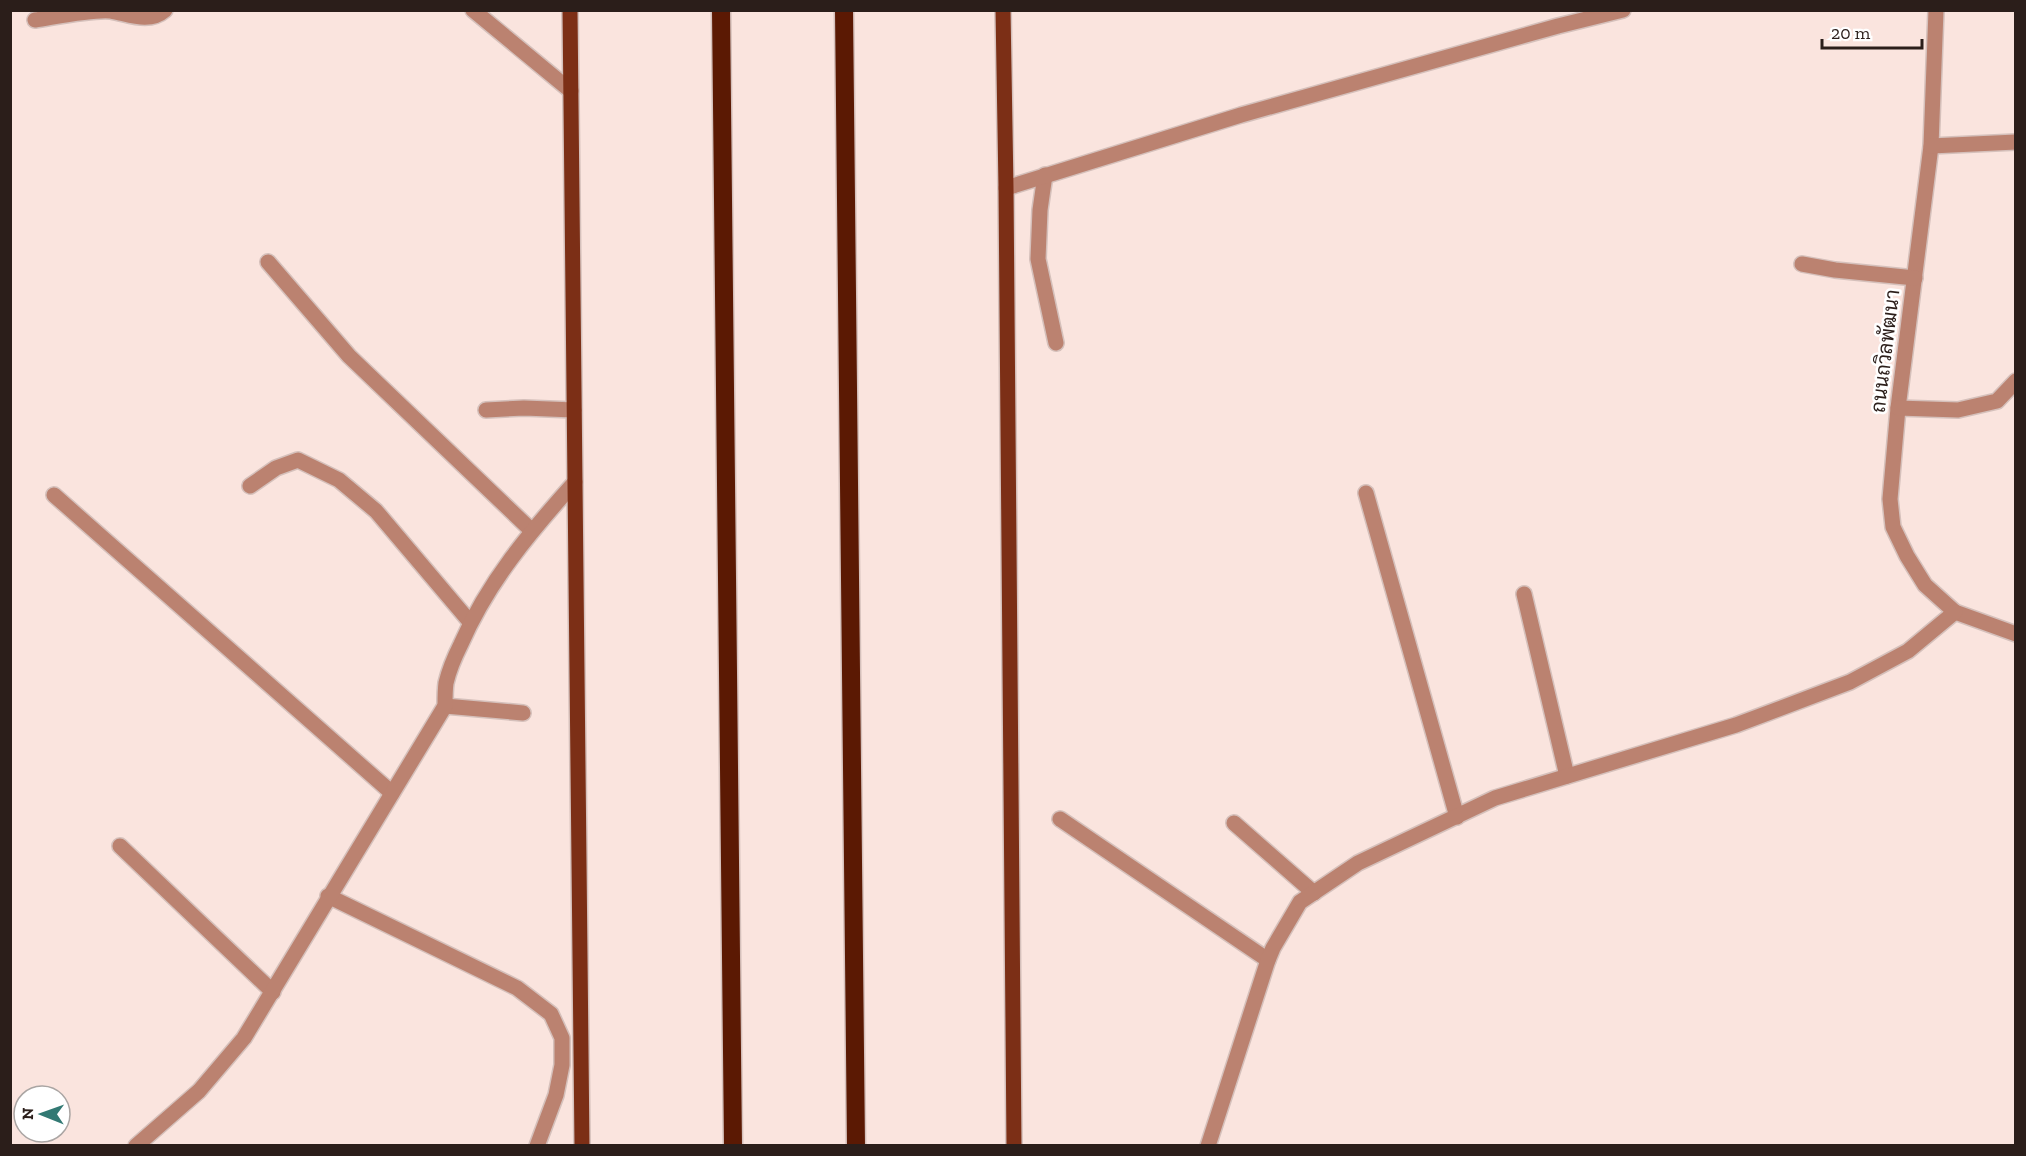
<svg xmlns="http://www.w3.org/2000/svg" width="2026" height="1156" viewBox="0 0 2026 1156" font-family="'Zilla Slab',Sarabun,serif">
<rect width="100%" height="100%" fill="#fae4de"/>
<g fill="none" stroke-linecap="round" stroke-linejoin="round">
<defs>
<g id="minor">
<polyline points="473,10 571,91"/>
<polyline points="1936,10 1931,146 1898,408 1890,499 1893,527 1907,556 1925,585 1955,612 2016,634"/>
<path d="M35,20C55,17 93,9 111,11C129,14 149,24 165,10"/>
<polyline points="1931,146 2016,142"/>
<polyline points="1045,175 1040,210 1038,259 1056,343"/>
<polyline points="1006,188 1241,115 1558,26 1623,10"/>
<polyline points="268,262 349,356 531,530"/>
<polyline points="1802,264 1835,270 1915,278"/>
<polyline points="1898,408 1958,410 1997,401 2016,381"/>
<polyline points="486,410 524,408 574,410"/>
<polyline points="250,486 276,468 298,460 339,480 376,511 470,622"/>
<polyline points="1366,493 1457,817"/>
<polyline points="54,495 392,793"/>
<polyline points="1524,594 1567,776"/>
<polyline points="445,706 523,713"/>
<polyline points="1060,819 1268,960"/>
<polyline points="1234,823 1314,893"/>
<polyline points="120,846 273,992"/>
<polyline points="328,896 517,988 551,1014 562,1038 562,1065 556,1095 537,1146"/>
<path d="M136,1146L199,1091L244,1038L445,706C445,699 445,690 446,683C449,670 455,656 461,644C488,582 530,532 575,482"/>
<polyline points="1208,1146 1268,960 1273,948 1300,902 1358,863 1495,798 1736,725 1850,682 1908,651 1955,612"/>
</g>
<g id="major">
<polyline points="570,10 582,1146"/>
<polyline points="1003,10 1006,188 1014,1146"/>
</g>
<g id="highway">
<polyline points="721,10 733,1146"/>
<polyline points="844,10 856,1146"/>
</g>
</defs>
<use href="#minor" stroke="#d5c0bb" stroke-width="18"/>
<use href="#major" stroke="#d5c0bb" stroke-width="18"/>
<use href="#highway" stroke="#d5c0bb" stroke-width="21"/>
<use href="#minor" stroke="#bb8270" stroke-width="15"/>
<use href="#major" stroke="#7c2f16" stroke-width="15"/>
<use href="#highway" stroke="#5b1903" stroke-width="18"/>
</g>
<g text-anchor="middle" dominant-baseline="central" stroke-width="5" stroke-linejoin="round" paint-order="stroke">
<g font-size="20" fill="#2b1e1a" stroke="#fff">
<text transform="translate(1885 351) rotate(-83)">ถนนถวิลพัฒนา</text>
</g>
</g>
<rect width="2026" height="1156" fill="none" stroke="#2b1e1a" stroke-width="24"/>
<g transform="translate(42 1114) rotate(271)"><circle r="28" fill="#ffffff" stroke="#aaa5a3" stroke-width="1.5"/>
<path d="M0-4.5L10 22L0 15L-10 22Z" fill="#327973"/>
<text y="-9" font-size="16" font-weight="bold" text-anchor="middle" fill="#2b1e1a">N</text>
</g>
<path d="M1822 39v9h100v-9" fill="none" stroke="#2b1e1a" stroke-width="3"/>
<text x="1831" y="39" font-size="18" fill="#2b1e1a" stroke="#ffffff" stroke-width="4.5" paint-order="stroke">20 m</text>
</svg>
